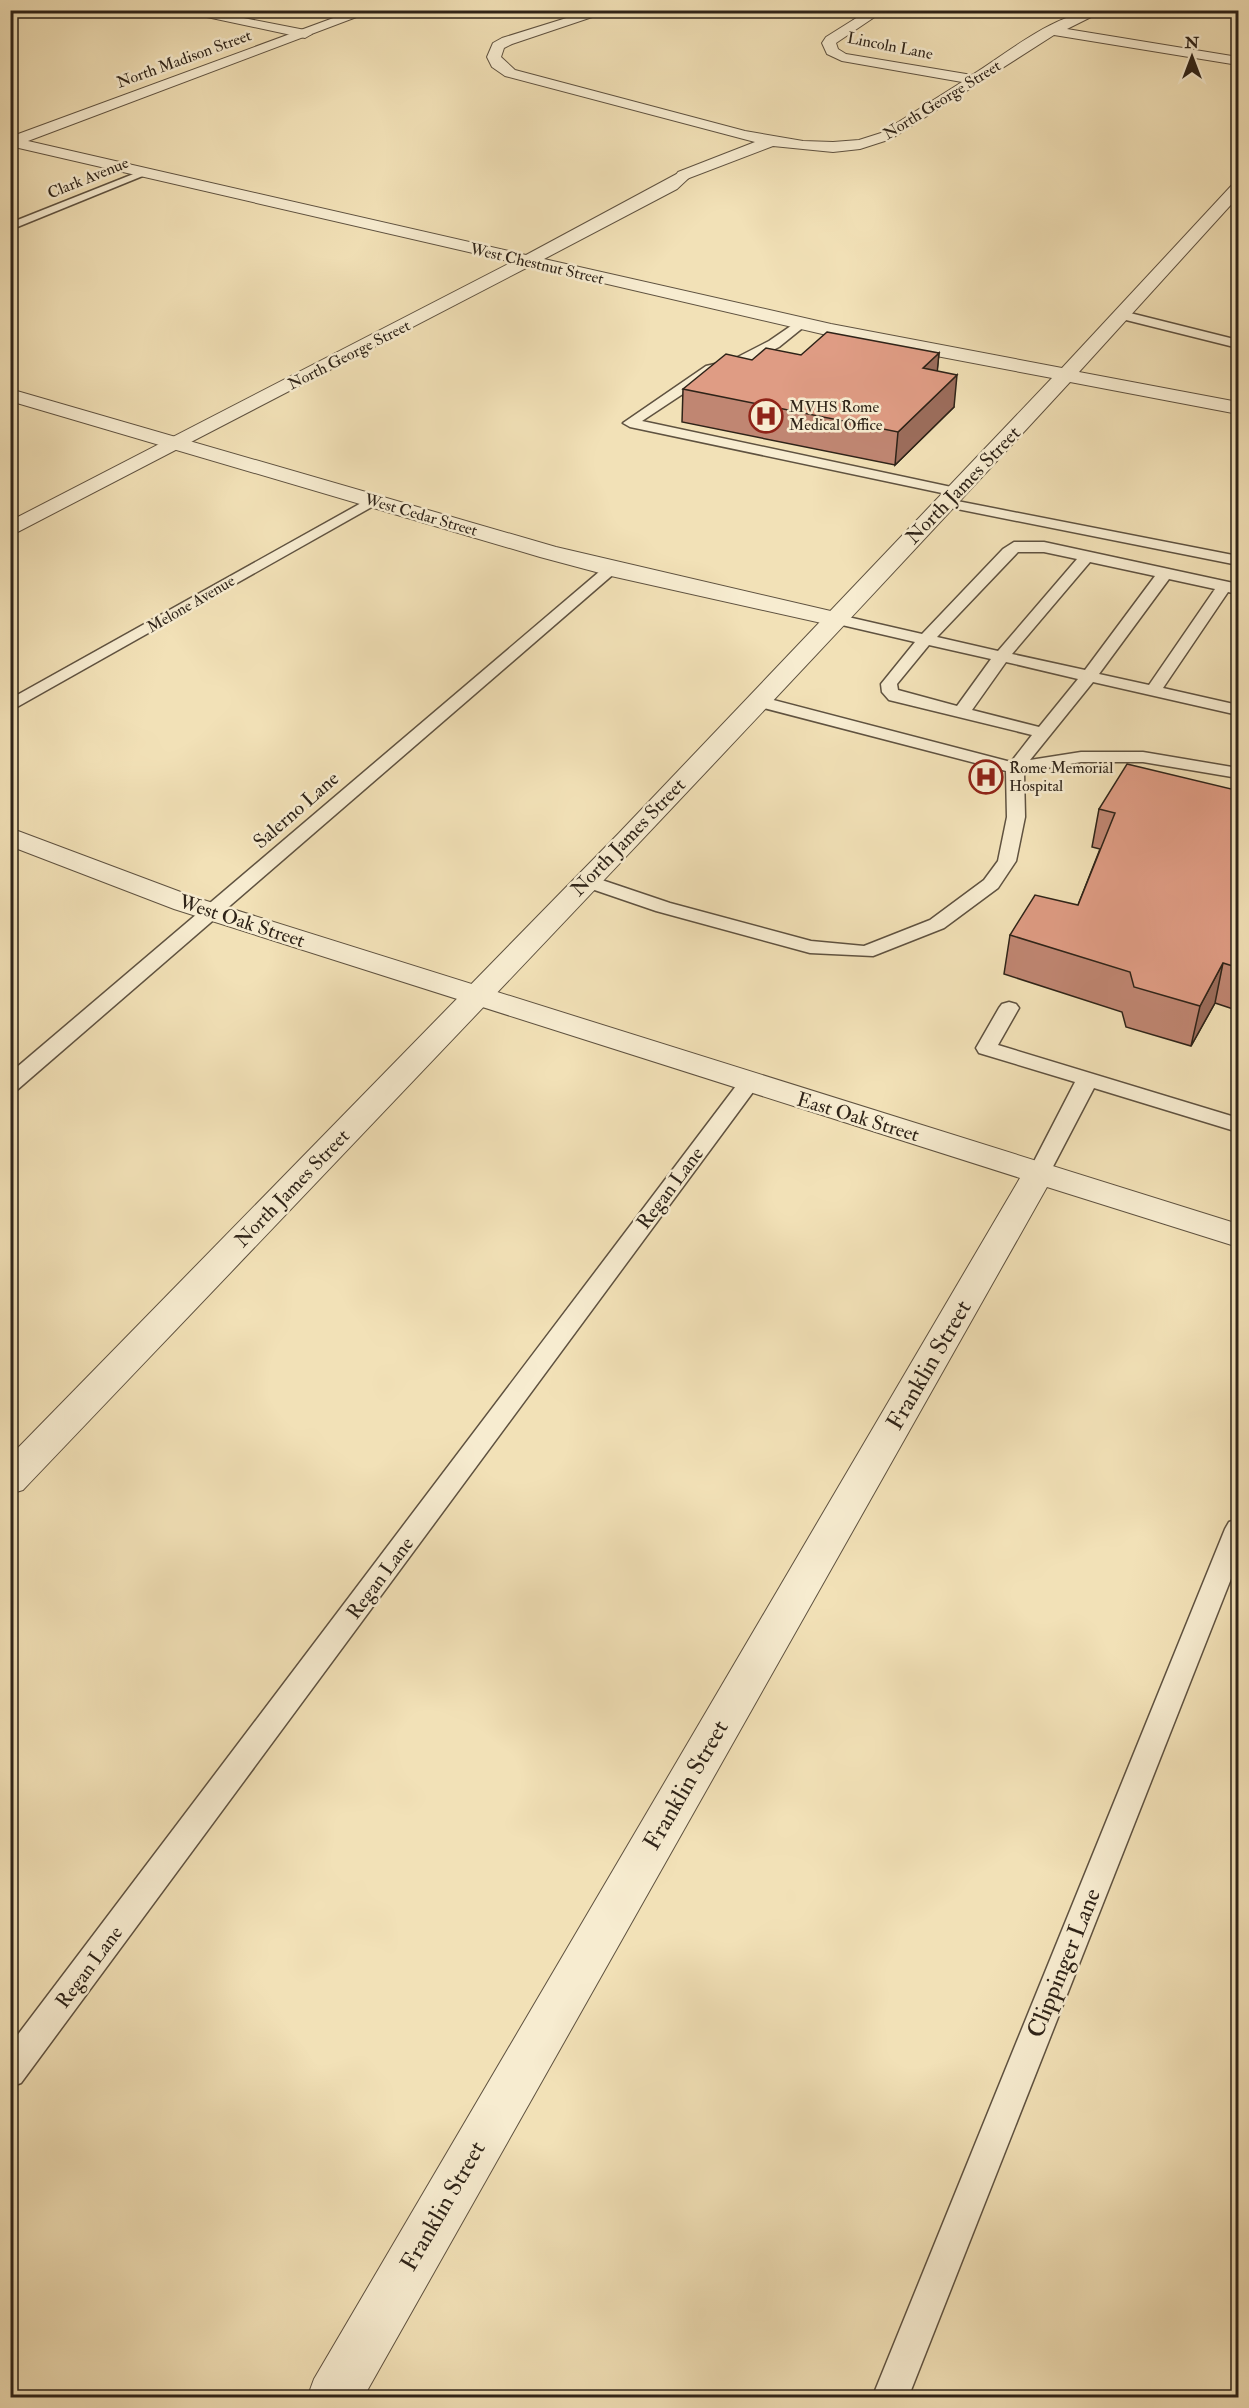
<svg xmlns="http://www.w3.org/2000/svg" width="1249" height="2408" viewBox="0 0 1249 2408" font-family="'IM FELL Double Pica',serif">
<rect width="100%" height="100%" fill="#f2e1b7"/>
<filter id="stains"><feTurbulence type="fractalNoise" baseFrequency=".00333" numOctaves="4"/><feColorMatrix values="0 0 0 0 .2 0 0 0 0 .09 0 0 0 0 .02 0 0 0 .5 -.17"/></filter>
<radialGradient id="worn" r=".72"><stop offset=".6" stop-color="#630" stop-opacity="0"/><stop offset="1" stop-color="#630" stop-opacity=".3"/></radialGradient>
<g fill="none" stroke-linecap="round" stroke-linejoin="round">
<defs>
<g id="service">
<polygon points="141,171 150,173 10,230 10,223"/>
<polygon points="1122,311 1238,340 1238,348 1118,318 1118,312"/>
<polygon points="801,319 807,323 805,326 779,347 741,366 716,372 642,421 956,488 961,489 963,492 961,495 956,496 630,427 623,423 706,366 732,360 769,341"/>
<polygon points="372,497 379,501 377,504 10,711 10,699"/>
<polygon points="947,499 1238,556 1238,565 942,506 940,503 942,500"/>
<path d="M1014,542H1044L1238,584V594L1228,592L1163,688L1238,705V715L1093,682L1030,760L1081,752H1143L1238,768V778L1143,762H1081L1024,772L1025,817L1016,861L998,888L944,928L873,956L810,953L656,911L580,885L578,881L580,877L587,875L670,903L811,941L864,946L930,920L984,880L998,861L1007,817L1006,771L752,705L750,701L758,696L1011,762L1032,735L889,700L882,692L881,684L915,642L829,622L827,619L835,614L922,634L1003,549ZM1018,552H1044L1077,559L998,651L937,637ZM1090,562L1155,576L1085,670L1012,654ZM1169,579L1215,589L1149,685L1099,674ZM929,645L991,659L957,706L898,690L897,684ZM1006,662L1078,679L1039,727L972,710Z"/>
<polygon points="611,564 616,566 619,569 616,572 17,1090 10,1092 10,1073 606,566"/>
<polygon points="1009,1002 1016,1004 1019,1008 998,1045 1238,1118 1238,1132 1094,1088 1047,1178 1039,1180 1031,1178 1028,1173 1075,1082 979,1053 976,1048 999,1008 1002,1004"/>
<polygon points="749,1076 756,1078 760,1083 756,1088 21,2083 10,2087 10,2045 742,1078"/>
<polygon points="1238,1519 1238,1561 908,2398 872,2398 1225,1529 1229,1522"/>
</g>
<g id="minor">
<polygon points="174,10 203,10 305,30 312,34 305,38"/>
<path d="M592,10H613L512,44L504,48L501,57L515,70L745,131L803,141L833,142L859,140L881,133L962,82L842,61L827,54L822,43L826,37L869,10H885L836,43L838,49L846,54L972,75C1011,51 1057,10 1105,10L1067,29L1238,57V65L1054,35L891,139L860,149L833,152L773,146L684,180L676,175L678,172L755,142L505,76L492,67L487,57L493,43L502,38Z"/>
<polygon points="10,389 556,547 835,612 843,614 847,619 843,624 835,626 611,576 540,557 10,401"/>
<polygon points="10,828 194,897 1238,1224 1238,1247 1047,1187 363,2398 307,2398 314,2379 1020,1178 174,909 10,846"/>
</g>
<path id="tertiary" d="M355,10H375L28,141L526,255L684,170L692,175L677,189L544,259L831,324L1062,368L1232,185L1238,183V197L1079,372L1238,402V414L1070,382C726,755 374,1122 23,1490L10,1494V1456L619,833L1052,378L831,336L530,266L10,536V521L512,262L10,146V137Z"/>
</defs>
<use href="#service" stroke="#5f5240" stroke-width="3"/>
<use href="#minor" stroke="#5f5240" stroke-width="2"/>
<use href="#tertiary" stroke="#5f5240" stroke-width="2"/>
<use href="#service" fill="#f7ecd0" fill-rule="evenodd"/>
<use href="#minor" fill="#f7ecd0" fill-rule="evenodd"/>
<use href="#tertiary" fill="#f7ecd0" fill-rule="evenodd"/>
</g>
<g fill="#c08672" stroke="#2e2318" stroke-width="1.5">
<polygon points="939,353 937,371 954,407 895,465 682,422 683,389 752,360 801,355"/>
<polygon points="1239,780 1239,1011 1215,1003 1191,1046 1126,1027 1122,1012 1004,974 1010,935 1078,905 1100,849 1092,847 1099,809 1231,789"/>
</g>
<g fill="#9c6d5c" stroke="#2e2318" stroke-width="1.5">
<polygon points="939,353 936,385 923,368"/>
<polygon points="957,375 954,407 895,465 898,432"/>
<polygon points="1223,963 1215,1003 1191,1046 1200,1006"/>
</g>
<g fill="#df9c84" stroke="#2e2318" stroke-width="1.5">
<polygon points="827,332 939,353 923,368 957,375 898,432 683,389 726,354 752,360 766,348 801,355"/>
<polygon points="1127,764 1231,789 1239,780 1239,968 1223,963 1200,1006 1134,987 1130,972 1010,935 1035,895 1078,905 1115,813 1099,809"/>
</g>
<defs>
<symbol id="hospital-ring" viewBox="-11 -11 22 22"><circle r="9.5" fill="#f7ecd0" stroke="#8f2418" stroke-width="1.5"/><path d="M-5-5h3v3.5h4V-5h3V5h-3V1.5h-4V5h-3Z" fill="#8f2418"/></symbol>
</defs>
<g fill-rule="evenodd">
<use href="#hospital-ring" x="747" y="397" width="38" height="38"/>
<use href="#hospital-ring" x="967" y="758" width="38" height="38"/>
</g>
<g text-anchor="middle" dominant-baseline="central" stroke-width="5" stroke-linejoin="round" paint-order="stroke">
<g font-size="16" fill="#2e2318" stroke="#f7ecd0">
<text transform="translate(890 46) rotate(11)">Lincoln Lane</text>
<text transform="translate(184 59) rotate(-20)">North Madison Street</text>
<text transform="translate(942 100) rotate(-32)">North George Street</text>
<text transform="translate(88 178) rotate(-22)">Clark Avenue</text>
<text transform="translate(537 264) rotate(13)">West Chestnut Street</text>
<text transform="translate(349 355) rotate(-27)">North George Street</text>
<text transform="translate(421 515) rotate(16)">West Cedar Street</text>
<text transform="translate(191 604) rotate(-30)">Melone Avenue</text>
</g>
<g font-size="16" fill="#2e2318" stroke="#f7ecd0" text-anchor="start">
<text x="789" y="407">MVHS Rome<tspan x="789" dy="18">Medical Office</tspan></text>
<text x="1009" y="768">Rome Memorial<tspan x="1009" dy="18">Hospital</tspan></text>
</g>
<g font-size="20" fill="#2e2318" stroke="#f7ecd0">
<text transform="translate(963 485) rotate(-46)">North James Street</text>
<text transform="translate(296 810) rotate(-41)">Salerno Lane</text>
<text transform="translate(628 837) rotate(-46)">North James Street</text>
<text transform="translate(242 921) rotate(18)">West Oak Street</text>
<text transform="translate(858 1117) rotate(17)">East Oak Street</text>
<text transform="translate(292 1188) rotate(-46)">North James Street</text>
<text transform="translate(670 1188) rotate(-53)">Regan Lane</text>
<text transform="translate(380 1578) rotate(-53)">Regan Lane</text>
<text transform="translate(89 1967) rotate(-53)">Regan Lane</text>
</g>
<g font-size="24" fill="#2e2318" stroke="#f7ecd0">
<text transform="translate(929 1365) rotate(-60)">Franklin Street</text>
<text transform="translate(686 1785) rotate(-60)">Franklin Street</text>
<text transform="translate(1064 1963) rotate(-68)">Clippinger Lane</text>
<text transform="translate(443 2206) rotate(-60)">Franklin Street</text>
</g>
</g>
<rect width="1249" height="2408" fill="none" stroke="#f2e1b7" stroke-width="36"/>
<rect x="12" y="12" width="1225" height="2384" fill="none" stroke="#2e2318" stroke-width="3"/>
<rect x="18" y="18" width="1213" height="2372" fill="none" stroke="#2e2318" stroke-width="1.5"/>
<g transform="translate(1192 57)" stroke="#f7ecd0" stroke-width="4.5" paint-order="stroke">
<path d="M0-4.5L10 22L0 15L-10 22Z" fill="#2e2318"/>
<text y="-9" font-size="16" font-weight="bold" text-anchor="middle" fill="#2e2318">N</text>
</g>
<rect width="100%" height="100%" filter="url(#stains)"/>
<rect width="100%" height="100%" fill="url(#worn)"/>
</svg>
